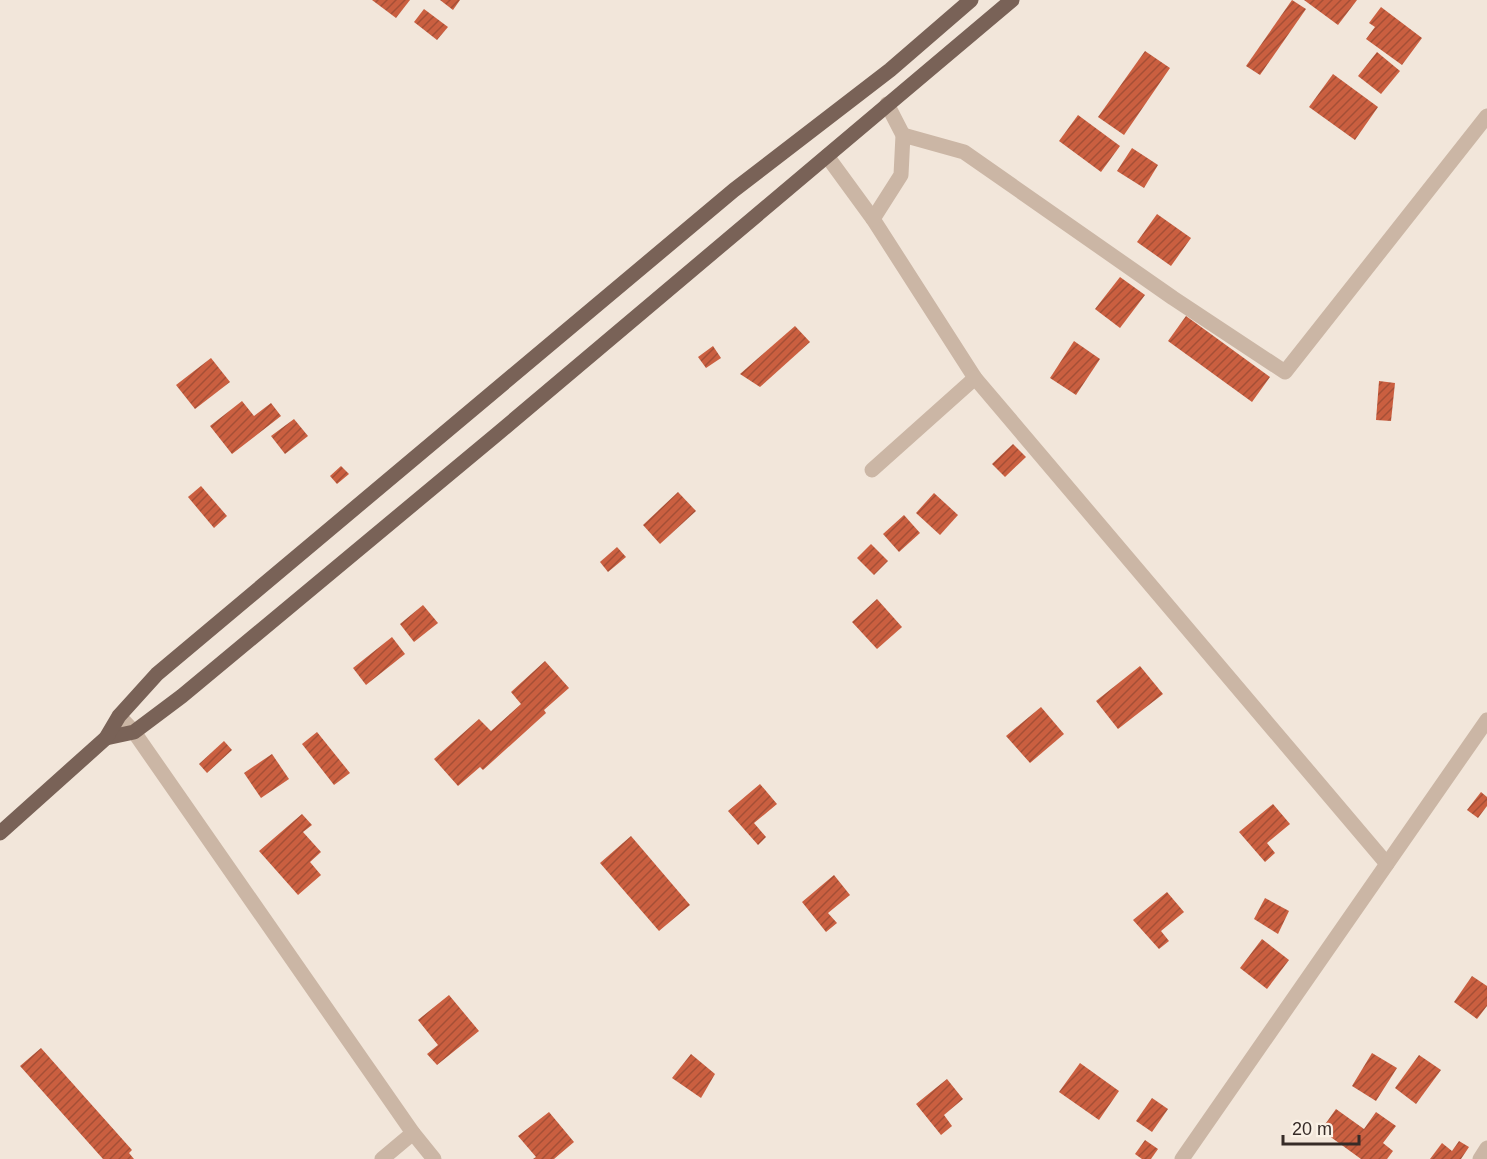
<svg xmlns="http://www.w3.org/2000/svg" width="1487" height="1159" viewBox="0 0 1487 1159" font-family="Arial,sans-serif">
<defs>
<pattern id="building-hatch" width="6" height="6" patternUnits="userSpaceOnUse" patternTransform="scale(1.5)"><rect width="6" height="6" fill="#ca5f40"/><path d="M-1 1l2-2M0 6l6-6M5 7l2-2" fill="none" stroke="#a54f36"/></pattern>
</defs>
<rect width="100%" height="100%" fill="#f2e6da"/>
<g fill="url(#building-hatch)">
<polygon points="372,0 410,0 396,18"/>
<polygon points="440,0 460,0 453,10"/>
<polygon points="1292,0 1306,9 1260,75 1246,66"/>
<polygon points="1304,0 1357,0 1338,25"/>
<polygon points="1381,7 1422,38 1402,65 1366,39 1375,27 1369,23"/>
<polygon points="424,9 448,27 437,40 414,22"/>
<polygon points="1145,51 1170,68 1124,135 1098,117"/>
<polygon points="1377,52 1400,71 1381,94 1358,76"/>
<polygon points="1333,74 1378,107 1355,140 1309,107"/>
<polygon points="1078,115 1120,146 1101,172 1059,141"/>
<polygon points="1132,148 1158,165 1144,188 1117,171"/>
<polygon points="1157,214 1191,238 1171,266 1137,242"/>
<polygon points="1120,277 1145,295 1120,328 1095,309"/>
<polygon points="1186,316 1270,377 1252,402 1168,341"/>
<polygon points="795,326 810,342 760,387 740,374"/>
<polygon points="1074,341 1100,359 1076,395 1050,378"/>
<polygon points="713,346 721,358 706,368 698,357"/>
<polygon points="211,358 230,382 195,409 176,385"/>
<polygon points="1379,381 1395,383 1391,421 1376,420"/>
<polygon points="242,401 254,416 271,403 281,416 232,454 210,426"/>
<polygon points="294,419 308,436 285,454 271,436"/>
<polygon points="1013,444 1026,457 1005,477 992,464"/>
<polygon points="341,466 349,474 337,484 330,476"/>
<polygon points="201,486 227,516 214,528 188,497"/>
<polygon points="678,492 696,511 660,544 643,525"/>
<polygon points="934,493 958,515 940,535 916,513"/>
<polygon points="904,515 920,533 899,552 883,534"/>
<polygon points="871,544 888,561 874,575 857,558"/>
<polygon points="617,547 626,557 608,572 600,562"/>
<polygon points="877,599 902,627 877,649 852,622"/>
<polygon points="423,605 438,623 414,642 400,624"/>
<polygon points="392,637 405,654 366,685 353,668"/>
<polygon points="545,661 569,688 544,710 546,713 483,770 480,767 458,786 434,759 479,719 491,731 521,704 511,692"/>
<polygon points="1140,666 1163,694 1118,729 1096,701"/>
<polygon points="1041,707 1064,734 1030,763 1006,736"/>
<polygon points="317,732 350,773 334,785 302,744"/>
<polygon points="224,741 232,750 207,773 199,764"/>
<polygon points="272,754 289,779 261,798 244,773"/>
<polygon points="760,784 777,804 754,823 766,837 758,845 728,811"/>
<polygon points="1481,792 1487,797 1487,806 1478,818 1467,810"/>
<polygon points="1273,804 1290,824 1267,843 1275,853 1265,862 1239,832"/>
<polygon points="302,814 312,825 303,832 321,852 310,862 321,875 298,895 259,851"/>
<polygon points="631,836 690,905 659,931 600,863"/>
<polygon points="834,875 850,895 828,913 837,923 826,932 802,902"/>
<polygon points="1167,892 1184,912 1161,931 1169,941 1159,949 1133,920"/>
<polygon points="1265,898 1289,911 1278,934 1254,919"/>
<polygon points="1262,939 1289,960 1267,989 1240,968"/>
<polygon points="1472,976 1487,986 1487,1006 1477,1019 1454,1002"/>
<polygon points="449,995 479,1031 437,1065 427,1054 438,1045 418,1020"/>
<polygon points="41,1048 132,1150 129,1153 134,1159 103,1159 20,1066"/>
<polygon points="1372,1053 1397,1068 1376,1101 1352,1086"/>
<polygon points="691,1054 715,1074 701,1098 672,1078"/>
<polygon points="1419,1055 1441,1070 1416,1104 1395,1088"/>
<polygon points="1080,1063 1119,1091 1099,1120 1059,1092"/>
<polygon points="947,1079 963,1099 944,1115 952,1126 941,1135 916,1104"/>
<polygon points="1152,1098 1168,1109 1152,1132 1136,1121"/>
<polygon points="1336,1109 1364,1129 1376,1112 1396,1126 1383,1143 1393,1151 1387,1159 1361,1159 1321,1130"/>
<polygon points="549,1112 574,1142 554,1159 533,1159 536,1157 518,1136"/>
<polygon points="1145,1140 1158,1149 1151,1159 1142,1159 1135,1154"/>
<polygon points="1459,1141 1469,1147 1461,1159 1430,1159 1442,1143 1452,1151"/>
</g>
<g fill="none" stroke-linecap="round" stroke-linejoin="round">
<g stroke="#cbb6a5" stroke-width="15">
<polyline points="903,135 964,152 1173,298 1285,372 1487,116"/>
<polyline points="827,156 873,219 975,378 1387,864"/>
<polyline points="873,219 901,175 903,135 887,104"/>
<polyline points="872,470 975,378"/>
<polyline points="119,716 134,732 413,1133 434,1159"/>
<polyline points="382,1159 413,1133"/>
<polyline points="1182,1159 1487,720"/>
<polyline points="1480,1159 1487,1148"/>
</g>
<g stroke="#796257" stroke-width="15">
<polyline points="106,738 134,732 182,696 496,435 1012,0"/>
<polyline points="0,833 106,738 119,716 157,674 734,190 890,70 971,0"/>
</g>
</g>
<path d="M1283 1135v9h76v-9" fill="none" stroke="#362b27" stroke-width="3"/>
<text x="1292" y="1135" font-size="18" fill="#362b27" stroke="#faf1e6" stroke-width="4.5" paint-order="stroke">20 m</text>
</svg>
